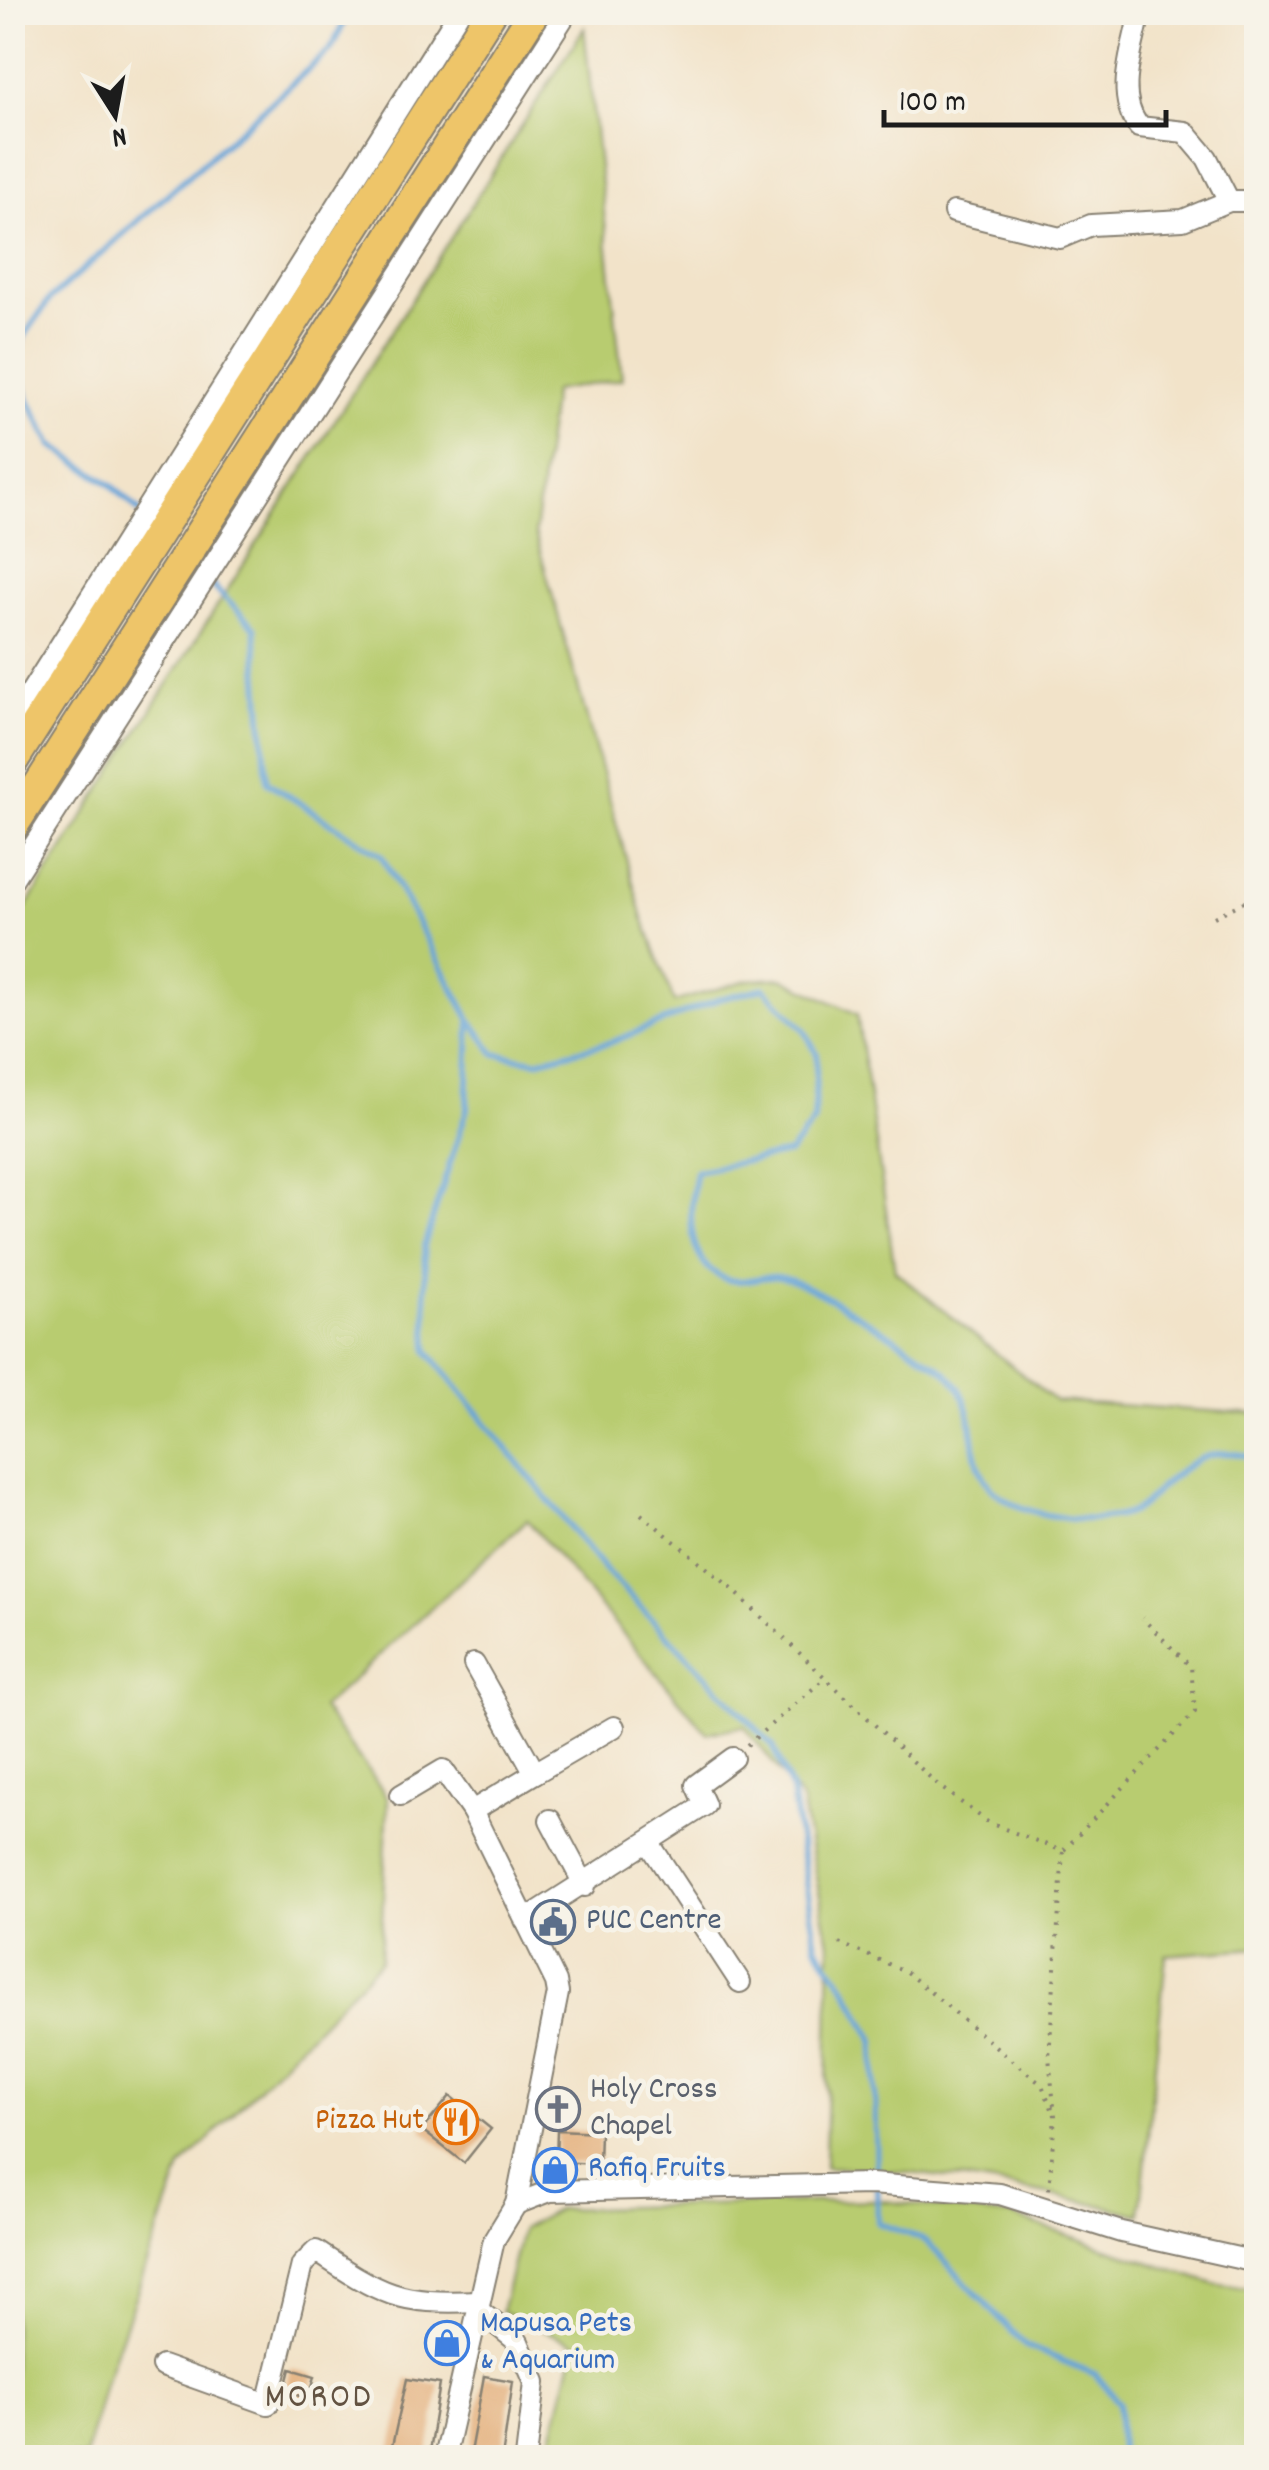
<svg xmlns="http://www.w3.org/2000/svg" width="1269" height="2470" viewBox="0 0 1269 2470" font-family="Dekko,sans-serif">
<rect width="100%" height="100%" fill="#f7f3e8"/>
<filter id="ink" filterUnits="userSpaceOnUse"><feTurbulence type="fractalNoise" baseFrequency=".01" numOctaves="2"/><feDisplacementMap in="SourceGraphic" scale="20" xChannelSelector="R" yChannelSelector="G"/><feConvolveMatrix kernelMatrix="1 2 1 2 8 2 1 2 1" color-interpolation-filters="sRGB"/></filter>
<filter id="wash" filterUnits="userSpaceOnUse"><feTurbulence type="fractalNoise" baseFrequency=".0048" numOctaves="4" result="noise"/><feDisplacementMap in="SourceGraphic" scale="40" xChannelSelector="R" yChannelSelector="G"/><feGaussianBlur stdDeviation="2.25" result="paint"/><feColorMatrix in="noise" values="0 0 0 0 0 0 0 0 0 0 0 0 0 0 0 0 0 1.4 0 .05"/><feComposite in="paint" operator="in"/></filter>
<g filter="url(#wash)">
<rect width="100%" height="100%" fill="#f2e3c9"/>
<g fill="#b8cc6f" stroke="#6a7446" stroke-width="2.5">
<path d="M584,28L622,379L553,391L535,533L642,915L674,1002L747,980L782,978L857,1014L895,1271L1055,1401L1256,1414V1578L1251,1579L1256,1948L1166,1955L1140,2215C1035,2188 933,2171 825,2167L830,1948L801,1799L744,1726L707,1733L527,1520L322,1708L388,1798L380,1961L181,2168L104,2384L85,2457H13V928Z"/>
<polygon points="875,2200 1011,2216 1214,2284 1256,2290 1256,2457 547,2457 576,2344 501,2312 522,2229 558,2209"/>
</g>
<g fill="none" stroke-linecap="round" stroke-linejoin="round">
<g stroke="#66a4d8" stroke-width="6">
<polyline points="140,512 114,487 52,445 28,399 17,368 23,338 50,299 331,49 349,12"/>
<path d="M191,564L255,628L267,782L381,855L470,1019L495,1054L536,1061L612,1042L719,999L764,988L804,1029L817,1054L814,1121L789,1153L696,1171C690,1201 684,1250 713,1272C737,1290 753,1275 778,1277C806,1279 910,1347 938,1366C1005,1411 930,1497 1059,1517C1079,1521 1115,1520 1134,1511C1143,1507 1150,1497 1157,1491C1187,1462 1215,1443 1256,1459"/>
<polyline points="470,1022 467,1109 424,1246 428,1351 604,1569 773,1746 792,1792 816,1946 847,1989 874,2040 878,2223 925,2240 1026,2346 1095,2374 1119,2403 1120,2458"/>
</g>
</g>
<g id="blocks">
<g fill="#e6b889">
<polygon points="450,2096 491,2129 464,2163 422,2130"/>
<polygon points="557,2130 600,2132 599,2164 556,2162"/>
<polygon points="291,2369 315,2376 309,2398 285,2392"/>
<polygon points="484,2376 513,2381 502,2458 469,2458"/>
<polygon points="407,2379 440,2384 428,2458 390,2455"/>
</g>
</g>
</g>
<g filter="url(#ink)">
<use href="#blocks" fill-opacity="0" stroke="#878072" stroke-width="2.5"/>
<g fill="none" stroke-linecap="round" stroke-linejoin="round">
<defs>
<g id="minor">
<path d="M1140,12C1133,50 1114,95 1139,127L1185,132L1207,158L1229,201H1256"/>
<polyline points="954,212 1060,238 1091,225 1183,220 1229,201"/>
<polyline points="12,722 459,12"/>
<polyline points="12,880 567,12"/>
<polyline points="535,1773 614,1727"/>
<polyline points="401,1795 443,1770 472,1811 556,1982 558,1993 516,2204"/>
<polyline points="472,1811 535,1773 474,1664"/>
<polyline points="550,1820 585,1886"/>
<polyline points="649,1843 740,1982"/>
<polyline points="525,1920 705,1805 696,1785 733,1758"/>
<polyline points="477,2309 518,2342 535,2382 526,2458"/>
<path d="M162,2366L268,2404L302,2265L316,2251C382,2295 398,2305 479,2301"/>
<polyline points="444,2458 494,2240 516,2204 550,2191 871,2184 1000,2194 1121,2232 1256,2262"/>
</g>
<g id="highway">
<polyline points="12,762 491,12"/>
<polyline points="12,827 534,12"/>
</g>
</defs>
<use href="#minor" stroke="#878072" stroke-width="24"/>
<use href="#highway" stroke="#878072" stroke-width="34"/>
<g stroke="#878072" stroke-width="4" stroke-dasharray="2.5 8" stroke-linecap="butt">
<polyline points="1214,917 1256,896"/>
<polyline points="641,1514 729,1586 939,1786 989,1823 1063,1851 1049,2057 1055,2116 1049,2190"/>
<polyline points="747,1745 823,1680"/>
<polyline points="1064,1850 1195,1712 1191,1667 1142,1618"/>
<polyline points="839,1943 905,1971 1042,2085 1053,2111"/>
</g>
<use href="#minor" stroke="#fff" stroke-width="20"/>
<use href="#highway" stroke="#eec569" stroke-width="30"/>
</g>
</g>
<defs>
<symbol id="civic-ring" viewBox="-11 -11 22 22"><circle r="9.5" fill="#f7f3e8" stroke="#5c6f8a" stroke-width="1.5"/><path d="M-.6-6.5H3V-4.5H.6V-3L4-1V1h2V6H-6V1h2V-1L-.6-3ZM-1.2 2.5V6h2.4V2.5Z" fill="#5c6f8a"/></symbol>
<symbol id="church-ring" viewBox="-11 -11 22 22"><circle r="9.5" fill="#f7f3e8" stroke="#6b7280" stroke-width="1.5"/><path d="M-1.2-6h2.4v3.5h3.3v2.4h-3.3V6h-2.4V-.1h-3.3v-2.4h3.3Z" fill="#6b7280"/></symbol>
<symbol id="restaurant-ring" viewBox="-11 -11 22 22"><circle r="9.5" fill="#f7f3e8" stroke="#e8710a" stroke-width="1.5"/><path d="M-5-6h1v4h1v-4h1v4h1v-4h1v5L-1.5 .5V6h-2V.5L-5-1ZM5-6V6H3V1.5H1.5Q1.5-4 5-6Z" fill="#e8710a"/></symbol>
<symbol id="shop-ring" viewBox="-11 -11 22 22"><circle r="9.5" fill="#f7f3e8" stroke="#3f7fe0" stroke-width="1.5"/><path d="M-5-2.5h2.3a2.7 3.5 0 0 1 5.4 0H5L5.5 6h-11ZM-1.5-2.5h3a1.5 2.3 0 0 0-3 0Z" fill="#3f7fe0"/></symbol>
</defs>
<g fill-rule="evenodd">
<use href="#civic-ring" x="528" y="1897" width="50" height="50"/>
<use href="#church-ring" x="533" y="2084" width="50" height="50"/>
<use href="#restaurant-ring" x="431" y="2097" width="50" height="50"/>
<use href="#shop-ring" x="530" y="2145" width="50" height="50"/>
<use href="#shop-ring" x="422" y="2318" width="50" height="50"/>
</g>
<g text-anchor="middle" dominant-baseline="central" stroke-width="9" stroke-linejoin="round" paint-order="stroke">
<g font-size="32" fill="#4e5e75" stroke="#f7f3e8" text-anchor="start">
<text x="586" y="1922">PUC Centre</text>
</g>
<g font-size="32" fill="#5b616d" stroke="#f7f3e8" text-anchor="start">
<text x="590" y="2091">Holy Cross<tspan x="590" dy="37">Chapel</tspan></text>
</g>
<g font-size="32" fill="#c56008" stroke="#f7f3e8" text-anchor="end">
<text x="424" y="2122">Pizza Hut</text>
</g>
<g font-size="32" fill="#366cbe" stroke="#f7f3e8" text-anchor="start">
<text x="588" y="2170">Rafiq Fruits</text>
<text x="480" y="2325">Mapusa Pets<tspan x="480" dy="37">&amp; Aquarium</tspan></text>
</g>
<g font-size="35" letter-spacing="2.5" fill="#635342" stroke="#f7f3e8">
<text x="319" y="2399">MOROD</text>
</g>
</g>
<rect width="1269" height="2470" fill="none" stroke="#f7f3e8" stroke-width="50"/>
<g transform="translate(115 115) rotate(169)" stroke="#f7f3e8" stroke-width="8" paint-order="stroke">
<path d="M0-8L18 38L0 25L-18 38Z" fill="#1c1c1c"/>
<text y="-15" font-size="28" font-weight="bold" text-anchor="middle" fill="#1c1c1c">N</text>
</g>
<path d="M884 110v15h282v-15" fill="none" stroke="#1c1c1c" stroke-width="5"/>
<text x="899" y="110" font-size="30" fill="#1c1c1c" stroke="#f7f3e8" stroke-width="8" paint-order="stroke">100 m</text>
</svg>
